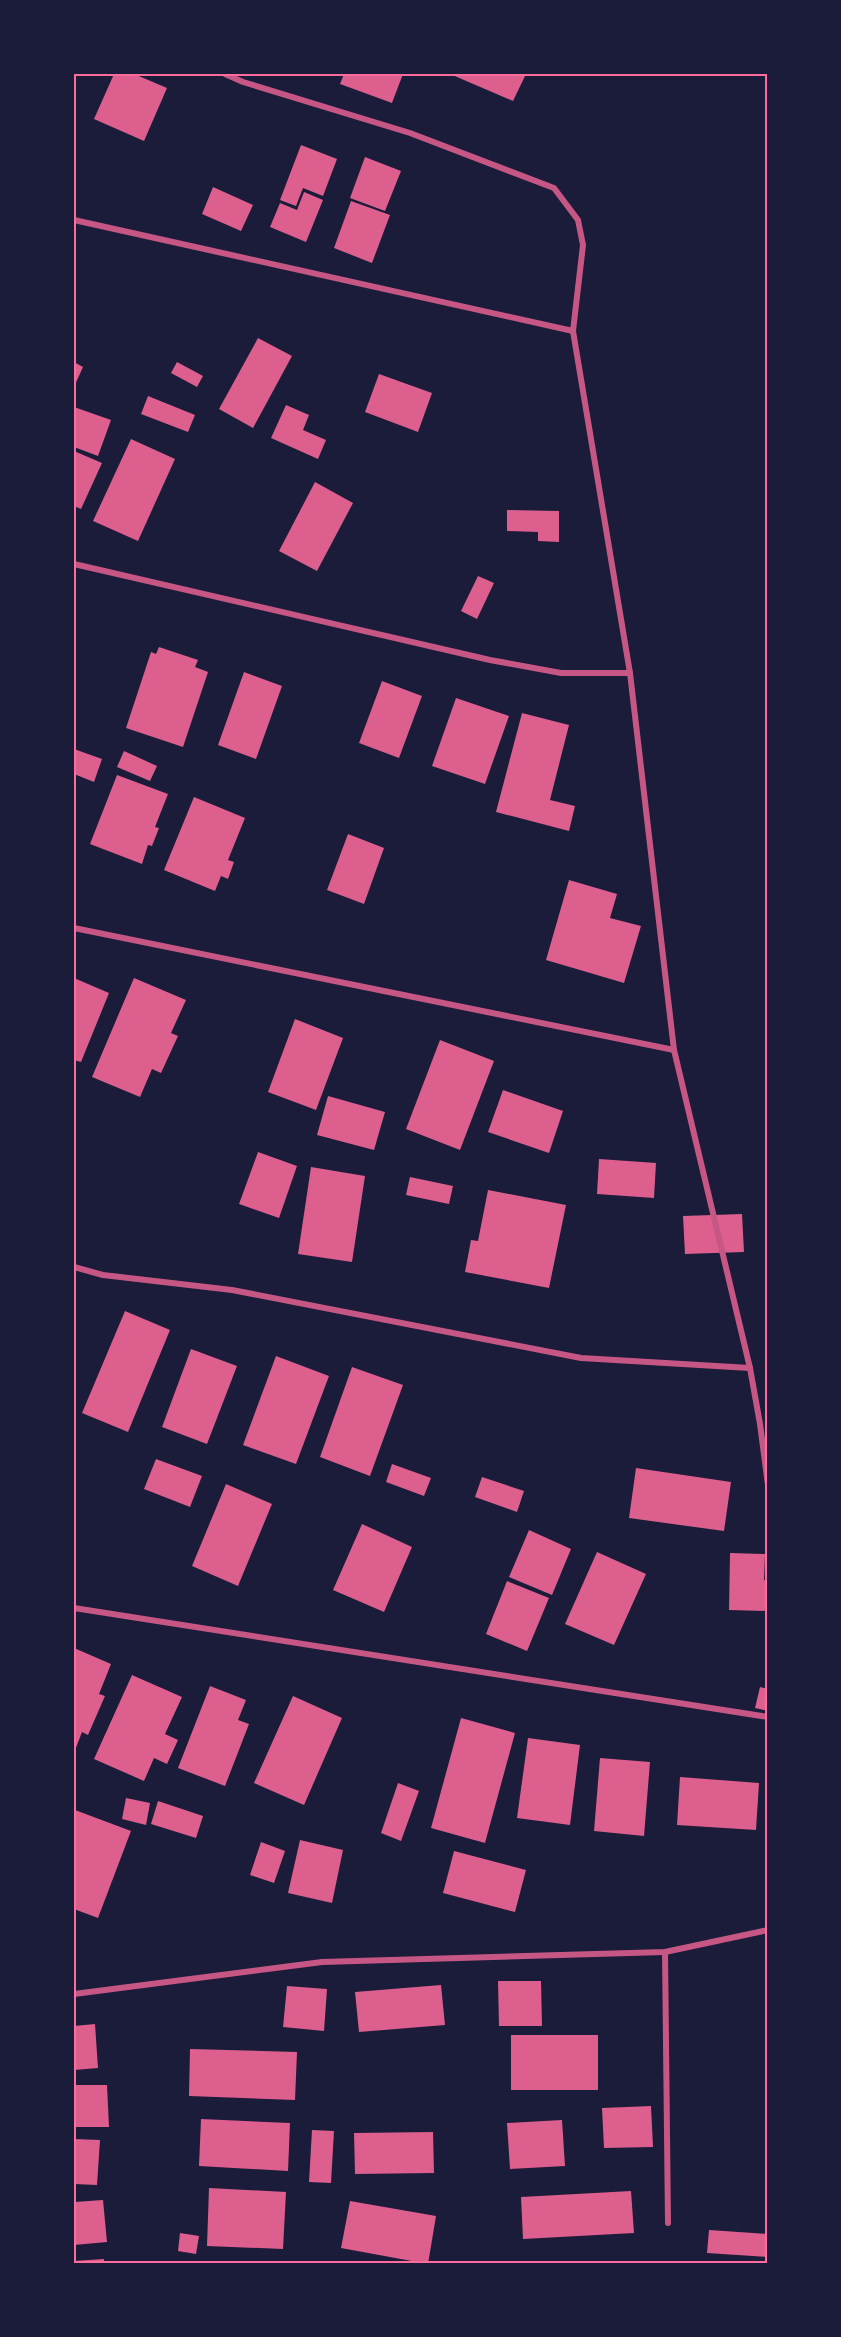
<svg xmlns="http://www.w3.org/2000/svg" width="841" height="2337" viewBox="0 0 841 2337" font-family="'Titillium Web',sans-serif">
<rect width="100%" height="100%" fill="#1b1b3a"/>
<g fill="#dd5f8e">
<polygon points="114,74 134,74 167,88 144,141 94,119"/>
<polygon points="344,74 403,74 392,103 340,84"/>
<polygon points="450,74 526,74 513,101"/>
<polygon points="301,145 337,159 323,196 303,188 296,206 280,200"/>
<polygon points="365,157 401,171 385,211 350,198"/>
<polygon points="213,187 253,205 241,231 202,214"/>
<polygon points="304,192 323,200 306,242 270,227 280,203 297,210"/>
<polygon points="351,201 390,215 372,263 334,248"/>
<polygon points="258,338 292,356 253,428 219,409"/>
<polygon points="74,362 83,367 74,387"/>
<polygon points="177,362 203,376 197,387 171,373"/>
<polygon points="379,374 432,393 418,432 365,412"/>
<polygon points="148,396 195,415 188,432 141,414"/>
<polygon points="286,405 309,415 303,430 326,440 318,459 271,438"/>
<polygon points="74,407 111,420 98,456 74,447"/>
<polygon points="131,439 175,459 138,541 93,521"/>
<polygon points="74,451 102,463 81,509 74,506"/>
<polygon points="315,482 353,503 317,571 279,551"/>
<polygon points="507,510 559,511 559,542 538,541 538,532 507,531"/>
<polygon points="478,576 494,583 477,619 461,611"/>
<polygon points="159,647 198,660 195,667 208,672 183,747 126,728 151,652 156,654"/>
<polygon points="244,672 282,686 256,759 218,745"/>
<polygon points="382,681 422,696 399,758 359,743"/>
<polygon points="456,698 509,716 485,784 432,766"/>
<polygon points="522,713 569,725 550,800 575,806 569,831 496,812"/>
<polygon points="74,749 102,759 94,782 74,774"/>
<polygon points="124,751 157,766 150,781 117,767"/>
<polygon points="117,775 168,794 155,827 159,828 152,846 148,845 142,864 90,844"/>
<polygon points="194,797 245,818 228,860 234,862 228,879 221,876 215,891 164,870"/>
<polygon points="348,834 384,848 364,904 327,890"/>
<polygon points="569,880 617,894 610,918 641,926 624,983 546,960"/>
<polygon points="74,978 109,993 81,1062 74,1060"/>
<polygon points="134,978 186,1000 171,1033 178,1036 161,1073 152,1069 140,1097 92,1077"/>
<polygon points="295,1019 343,1038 316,1110 268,1092"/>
<polygon points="440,1040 494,1061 460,1150 406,1129"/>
<polygon points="503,1090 563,1111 549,1153 488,1132"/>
<polygon points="328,1096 385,1112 374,1150 317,1135"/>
<polygon points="258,1152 297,1166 279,1218 239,1204"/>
<polygon points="599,1159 656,1163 654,1198 597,1194"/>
<polygon points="311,1167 365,1176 352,1262 298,1254"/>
<polygon points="410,1177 453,1186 449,1204 406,1195"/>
<polygon points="488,1190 566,1205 549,1288 465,1272 471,1240 478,1241"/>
<polygon points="742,1214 744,1252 685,1254 683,1216"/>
<polygon points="125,1311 170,1330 128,1432 82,1413"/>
<polygon points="191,1349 237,1366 207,1444 162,1427"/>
<polygon points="276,1356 329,1376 296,1464 243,1445"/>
<polygon points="352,1367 403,1385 370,1476 320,1457"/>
<polygon points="156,1459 202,1476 190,1507 144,1489"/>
<polygon points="392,1464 431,1478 424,1496 386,1482"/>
<polygon points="636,1468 731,1482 724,1531 629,1518"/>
<polygon points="482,1477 524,1491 517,1512 475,1497"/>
<polygon points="226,1484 272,1504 238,1586 192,1566"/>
<polygon points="362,1524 412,1547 384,1612 333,1590"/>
<polygon points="529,1530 571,1549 552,1595 509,1577"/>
<polygon points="597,1552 646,1574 614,1645 565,1624"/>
<polygon points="730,1553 765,1554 764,1580 768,1581 768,1611 729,1610"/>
<polygon points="507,1581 549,1598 527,1651 486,1634"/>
<polygon points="74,1648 111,1664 99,1694 105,1696 88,1735 82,1732 74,1753"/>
<polygon points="132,1675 182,1697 165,1734 178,1740 167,1764 154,1758 144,1781 94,1759"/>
<polygon points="210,1686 246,1700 238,1720 249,1724 225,1786 178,1768"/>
<polygon points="760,1687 768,1689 768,1711 755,1708"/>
<polygon points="293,1696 342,1718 304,1805 254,1783"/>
<polygon points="461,1718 515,1733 485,1843 431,1828"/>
<polygon points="528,1738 580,1745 570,1825 517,1818"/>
<polygon points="600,1758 650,1762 644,1836 594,1831"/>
<polygon points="680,1777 759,1783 756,1830 677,1825"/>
<polygon points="398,1783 419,1791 401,1841 381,1833"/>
<polygon points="126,1798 150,1803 146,1825 122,1819"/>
<polygon points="158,1801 203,1816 196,1838 151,1824"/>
<polygon points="75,1810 131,1831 98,1918 74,1909 74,1816"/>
<polygon points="300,1840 343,1850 332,1903 288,1893"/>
<polygon points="261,1842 285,1851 274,1883 250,1875"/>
<polygon points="454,1851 526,1870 515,1912 443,1893"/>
<polygon points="498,1981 541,1981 542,2026 499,2026"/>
<polygon points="441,1985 445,2025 359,2032 355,1992"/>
<polygon points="287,1986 327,1989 324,2031 283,2027"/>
<polygon points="95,2024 98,2068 74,2070 74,2026"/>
<rect x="511" y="2035" width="87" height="55"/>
<polygon points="190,2049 297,2052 295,2100 189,2096"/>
<polygon points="74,2085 107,2085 109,2127 74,2127"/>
<polygon points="651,2106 653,2147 604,2148 602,2108"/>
<polygon points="201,2119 290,2123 288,2171 199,2166"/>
<polygon points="562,2120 565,2166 510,2169 507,2123"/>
<polygon points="312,2130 334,2131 331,2183 309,2182"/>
<polygon points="433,2132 434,2173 355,2174 354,2133"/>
<polygon points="74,2139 100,2140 97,2185 74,2184"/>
<polygon points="209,2188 286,2192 283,2249 207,2246"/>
<polygon points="631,2191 634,2233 523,2239 521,2197"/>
<polygon points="103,2200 107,2242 74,2245 74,2202"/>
<polygon points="350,2201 436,2216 428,2264 341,2248"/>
<polygon points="709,2230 768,2234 768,2257 707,2253"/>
<polygon points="180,2233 199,2236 196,2254 178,2251"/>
<polygon points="104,2259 104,2264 74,2264 74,2261"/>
</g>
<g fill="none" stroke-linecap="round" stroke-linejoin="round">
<g stroke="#c65784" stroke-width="6">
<polyline points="225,74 243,82 410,133 554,188 578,220 583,245 573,331 630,673 674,1050 750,1368 760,1424 768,1485"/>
<polyline points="74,220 573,331"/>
<polyline points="74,564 490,660 561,673 630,673"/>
<polyline points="74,928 674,1050"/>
<polyline points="74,1267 103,1275 232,1290 581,1358 750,1368"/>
<polyline points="74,1608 768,1717"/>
<polyline points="665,1952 668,2223"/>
<polyline points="74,1994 322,1962 665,1952 768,1930"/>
</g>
</g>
<rect width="841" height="2337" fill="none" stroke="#1b1b3a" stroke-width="150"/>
<rect x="75" y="75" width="691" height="2187" fill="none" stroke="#ff6b9d" stroke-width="2"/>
</svg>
